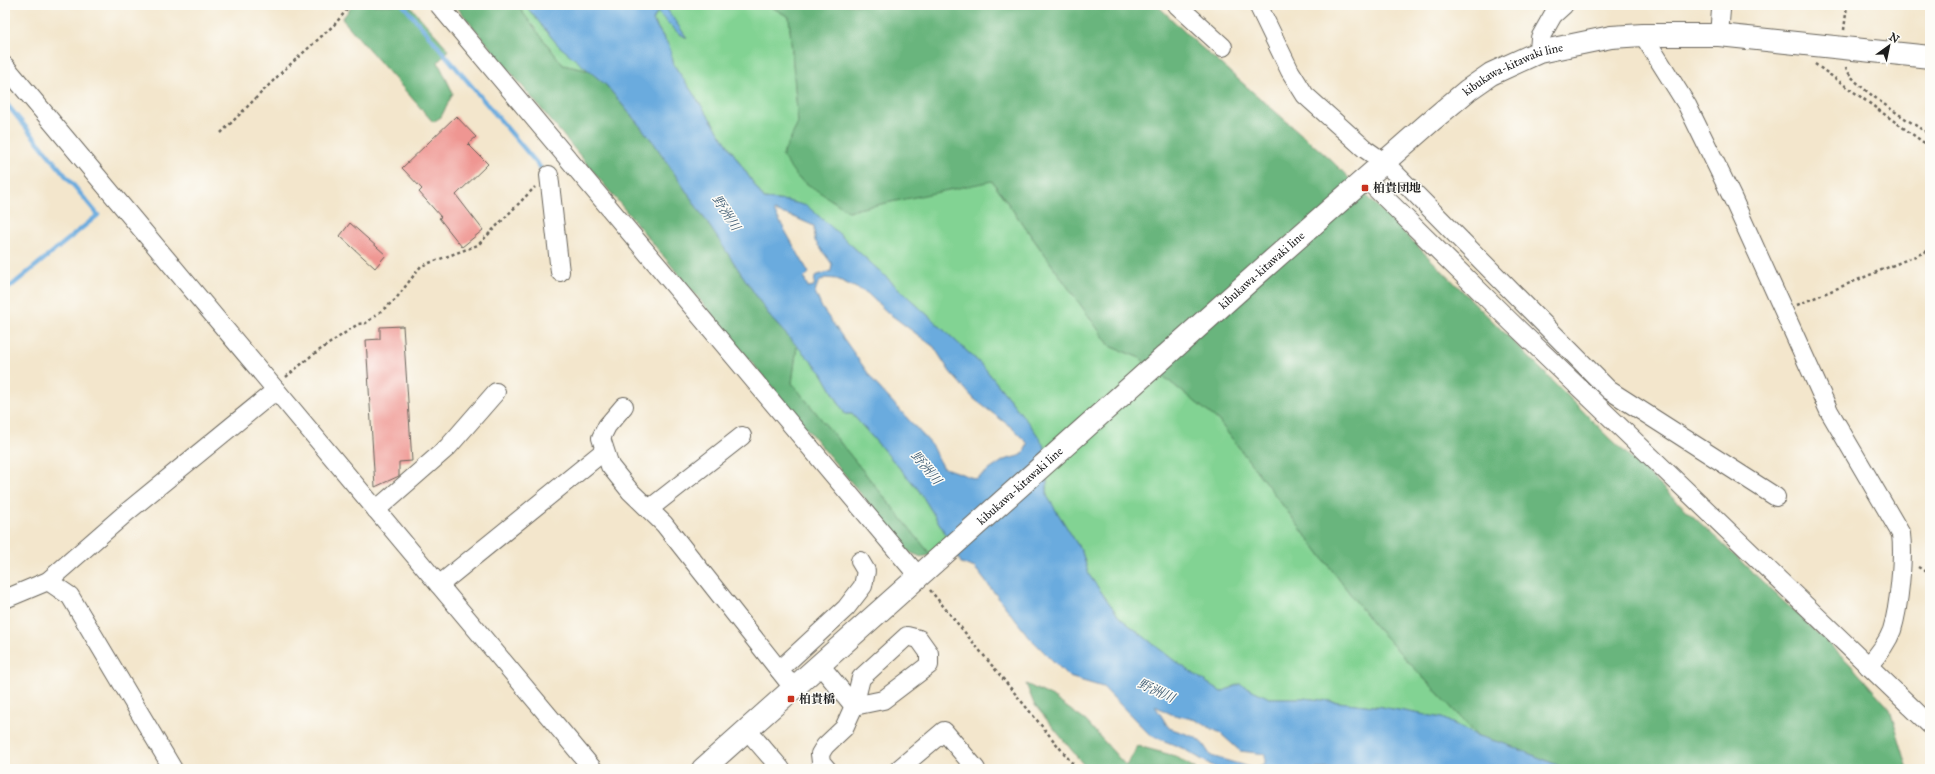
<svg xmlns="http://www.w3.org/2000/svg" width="1935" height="774" viewBox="0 0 1935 774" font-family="'IM FELL Great Primer','Noto Serif JP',serif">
<rect width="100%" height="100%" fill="#fdfcf7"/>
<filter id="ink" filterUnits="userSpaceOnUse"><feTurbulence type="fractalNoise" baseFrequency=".025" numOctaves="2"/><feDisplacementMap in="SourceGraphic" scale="8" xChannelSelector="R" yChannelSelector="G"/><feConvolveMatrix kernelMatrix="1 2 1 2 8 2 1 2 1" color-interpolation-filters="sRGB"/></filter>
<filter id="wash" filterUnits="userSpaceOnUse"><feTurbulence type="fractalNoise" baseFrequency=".012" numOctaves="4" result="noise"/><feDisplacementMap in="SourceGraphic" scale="16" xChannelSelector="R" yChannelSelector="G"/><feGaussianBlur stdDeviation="0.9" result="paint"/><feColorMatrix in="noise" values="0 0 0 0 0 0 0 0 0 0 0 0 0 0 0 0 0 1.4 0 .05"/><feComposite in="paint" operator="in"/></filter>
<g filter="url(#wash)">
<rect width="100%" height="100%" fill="#f3e6cc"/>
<g fill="#82d393" stroke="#4f7858">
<polygon points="517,5 525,5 558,45 590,71 563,65"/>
<polygon points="664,5 768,5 789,17 798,123 783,156 848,211 991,180 1110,346 1140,358 1218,420 1373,624 1478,736 1442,718 1382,707 1303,698 1269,698 1240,684 1221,692 1176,662 1120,618 1089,575 1082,552 1047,496 1047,451 1034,430 983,366 837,232 788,201 764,199 674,65 669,46 653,20 657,12 678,33 686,37"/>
<polygon points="797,346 822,373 845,414 852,414 918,489 949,539 931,555 792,383"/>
</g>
<g fill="#69b57d" stroke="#42684c">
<polygon points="353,5 409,5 449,50 438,62 453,93 441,117 433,122 342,19"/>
<polygon points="455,5 517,5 563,65 590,71 606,85 654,143 771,318 797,346 792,383 931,555 921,557 909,552"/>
<polygon points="768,5 1157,5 1193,40 1331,160 1610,438 1850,664 1890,709 1908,769 1567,769 1508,745 1478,736 1373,624 1218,420 1140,358 1110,346 992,181 848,211 798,178 782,156 798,123 789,17"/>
<polygon points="1026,684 1051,696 1086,721 1126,766 1138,746 1175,756 1196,769 1087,769 1034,704"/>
</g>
<path fill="#6aabde" stroke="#43647d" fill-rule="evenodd" d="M525,5H664L687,38L678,33L657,12L653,21L669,46L674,65L764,199L788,201L807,206L837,232L983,366L1034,430L1047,451V496L1082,552L1089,575L1120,618L1176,662L1221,692L1240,684L1269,698H1303L1382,707L1442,718L1478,736L1508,745L1567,769H1218L1182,748L1150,735L1103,687L1069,677L1029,637L975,568L961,563L949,539L918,489L852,414H845L822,373L771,318L654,143L606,85L558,45ZM774,211L794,217L814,226L815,241L832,264L831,271L815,276L814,286L808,287L804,278L809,273ZM825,278L837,279L867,293L887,312L934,347L950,372L974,399L1011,427L1028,444L1022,455L1004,460L976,479L942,467L931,444L875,383L822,308L815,292L818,283ZM1155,706L1171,714L1196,720L1220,733L1240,751L1265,754V764L1256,769L1211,756L1203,744L1195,737L1169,728Z"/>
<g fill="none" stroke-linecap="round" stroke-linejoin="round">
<g stroke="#6aabde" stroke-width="4.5">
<polyline points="403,5 540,167"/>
<polyline points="5,102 98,215 5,291"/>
</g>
</g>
<g id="blocks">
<g fill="#ef9692">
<polygon points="456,116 476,137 468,144 488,164 456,195 483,230 462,247 439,218 441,217 419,192 422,189 402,168"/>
<polygon points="350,223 386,255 375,268 340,236"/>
<polygon points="403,326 412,461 399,462 399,476 375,487 366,340 380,339 380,327"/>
</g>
</g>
</g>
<g filter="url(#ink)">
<use href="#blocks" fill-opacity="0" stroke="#67635a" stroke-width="1"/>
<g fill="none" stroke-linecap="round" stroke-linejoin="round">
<defs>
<g id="minor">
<polyline points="439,5 919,577"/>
<polyline points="1177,5 1223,47"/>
<polyline points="1258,5 1290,71 1305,95 1365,149 1385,163 1609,390 1776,497"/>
<path d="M1643,35L1687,105L1732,197L1829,411L1901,534C1904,557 1899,608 1892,630C1887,644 1878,655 1868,666"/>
<polyline points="1719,35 1721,10 1720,5"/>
<polyline points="1539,52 1540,38 1553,15 1564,5"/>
<polyline points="5,66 593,769"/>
<polyline points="549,175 560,272"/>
<polyline points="1366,179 1512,323 1930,725"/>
<polyline points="624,406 607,426 601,438 610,466 630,491 664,524 794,689"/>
<polyline points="649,509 742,436"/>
<polyline points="376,510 448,447 496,392"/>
<polyline points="48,581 70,596 173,769"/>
<polyline points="439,585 604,451"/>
<polyline points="5,599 48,581 127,512 276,390"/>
<polyline points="820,665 854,706"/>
<polyline points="779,670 846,608 863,586 866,571 860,561"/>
<polyline points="748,731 781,769"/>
<polyline points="827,769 821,762 820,754 825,746 844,728 854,706 861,678 907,636 919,639 929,653 929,665 883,700 854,706"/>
<polyline points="899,769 944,731 976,769"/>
</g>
<g id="major">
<path id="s1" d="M703,769L1274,259L1430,122L1468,90L1491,74L1539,52L1611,37L1643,35H1719L1930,57"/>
</g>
</defs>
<use href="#minor" stroke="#67635a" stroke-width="20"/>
<use href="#major" stroke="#67635a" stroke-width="24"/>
<g stroke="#67635a" stroke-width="2.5" stroke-dasharray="3 3" stroke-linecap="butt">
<polyline points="1844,30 1847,5"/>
<polyline points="1815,64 1930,147"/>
<path d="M1846,67C1850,86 1912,122 1930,135"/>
<polyline points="221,133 283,71 334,25 351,5"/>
<polyline points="1797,305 1930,250"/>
<polyline points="286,377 311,356 358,324 366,323 395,300 421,266 478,245 535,187"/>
<polyline points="1918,567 1930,574"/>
<polyline points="930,590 1077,769"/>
</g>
<use href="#minor" stroke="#fff" stroke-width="18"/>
<use href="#major" stroke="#fff" stroke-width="22"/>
</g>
</g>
<g fill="#c8321e" stroke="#fdfcf7" stroke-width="1.5">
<rect x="1361" y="184" width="8" height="8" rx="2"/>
<rect x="787" y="695" width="8" height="8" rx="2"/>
</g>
<g text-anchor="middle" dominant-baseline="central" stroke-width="3" stroke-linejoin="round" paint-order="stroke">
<g font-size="12" fill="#1c1c1c" stroke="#fdfcf7">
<text stroke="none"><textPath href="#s1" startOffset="1073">kibukawa-kitawaki line</textPath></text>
<text stroke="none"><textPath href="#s1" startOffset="749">kibukawa-kitawaki line</textPath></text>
<text stroke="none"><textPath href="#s1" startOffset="425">kibukawa-kitawaki line</textPath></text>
</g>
<g font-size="12" font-weight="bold" fill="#1c1c1c" stroke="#fdfcf7" text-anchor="start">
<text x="1373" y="188">柏貴団地</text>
<text x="799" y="699">柏貴橋</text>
</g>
<g font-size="13" font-style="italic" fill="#3f5c73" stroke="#fdfcf7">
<text transform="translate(726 213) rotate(57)">野洲川</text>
<text transform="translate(926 468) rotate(50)">野洲川</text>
<text transform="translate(1156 691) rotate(25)">野洲川</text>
</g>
</g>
<rect width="1935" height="774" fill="none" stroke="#fdfcf7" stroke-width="20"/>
<g transform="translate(1889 46) rotate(33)" stroke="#fdfcf7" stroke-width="3" paint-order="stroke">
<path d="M0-3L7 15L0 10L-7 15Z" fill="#1c1c1c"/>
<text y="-6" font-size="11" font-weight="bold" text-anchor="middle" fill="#1c1c1c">N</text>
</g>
</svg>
